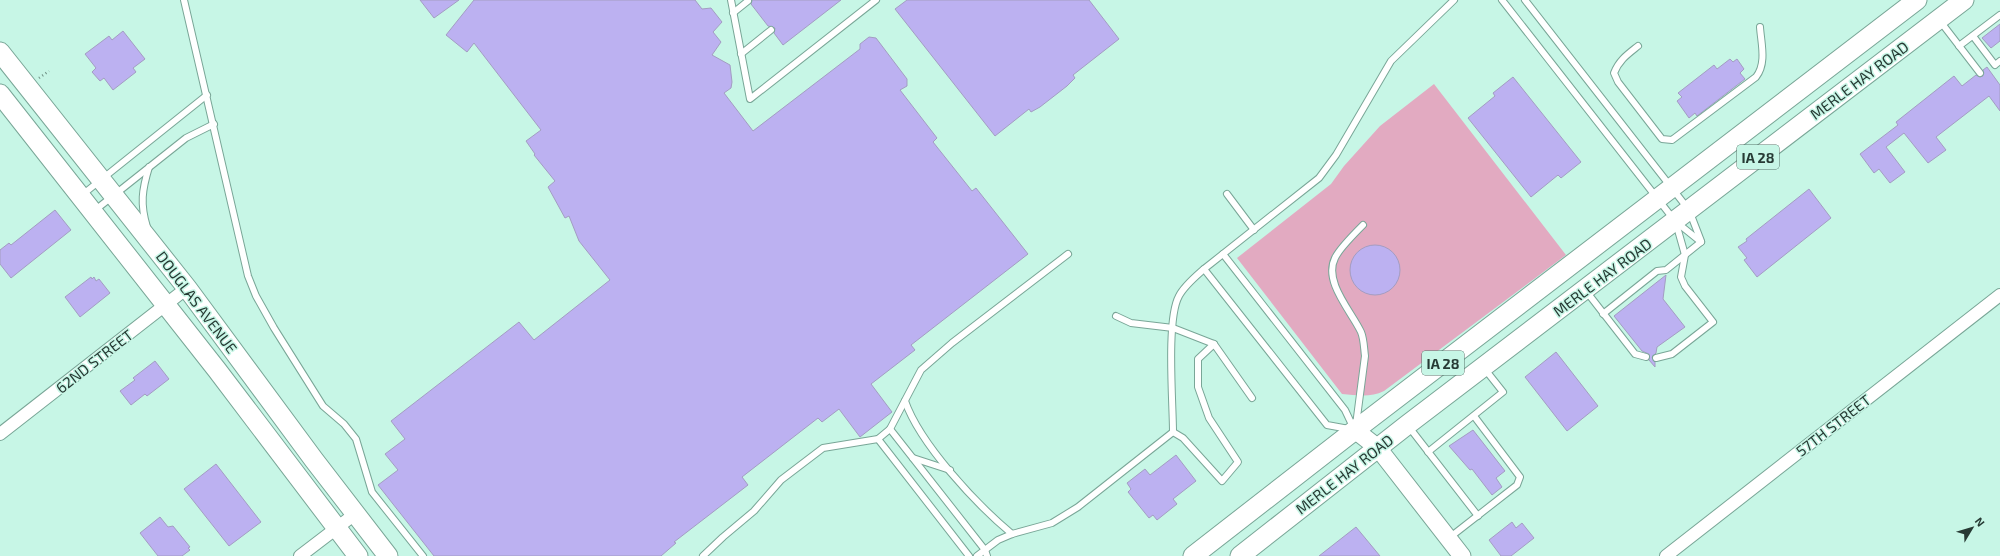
<svg xmlns="http://www.w3.org/2000/svg" width="2000" height="556" viewBox="0 0 2000 556" font-family="'Exo 2',sans-serif">
<rect width="100%" height="100%" fill="#c7f6e6"/>
<path fill="#e2aac1" d="M1434,84L1566,255L1384,391C1370,398 1357,395 1342,394L1237,258L1331,184L1344,166L1380,126Z"/>
<g fill="#bcb1f1" stroke="#a39dc2">
<polygon points="420,0 459,0 434,18"/>
<polygon points="474,0 695,0 702,9 711,8 722,22 713,32 721,42 712,55 730,65 732,82 731,88 724,93 753,131 860,49 860,44 869,37 876,38 907,79 907,86 900,90 937,138 933,142 972,191 976,188 1028,254 911,345 915,350 871,384 892,412 860,437 839,409 822,422 818,418 742,477 748,485 674,542 676,543 661,556 434,556 378,485 398,470 385,454 405,439 391,421 519,322 534,340 610,280 579,241 569,216 565,218 548,187 555,181 534,155 535,154 526,141 541,130 474,43 467,52 446,35"/>
<polygon points="752,0 841,0 783,45 774,33 775,28 768,26 751,4"/>
<polygon points="907,0 1089,0 1119,39 1073,75 1075,78 1067,86 1040,107 1031,112 1029,109 995,136 895,9"/>
<polygon points="2000,24 2000,41 1991,48 1982,38"/>
<polygon points="123,31 145,59 133,68 136,72 113,90 104,78 100,81 92,72 96,68 85,54 109,36 112,40"/>
<polygon points="1730,59 1733,62 1737,59 1744,69 1740,73 1745,79 1697,116 1695,113 1689,118 1677,101 1682,97 1678,93 1714,65 1717,69"/>
<polygon points="1987,67 2000,85 2000,111 1989,96 1936,137 1946,150 1928,163 1904,133 1886,147 1905,172 1890,183 1879,169 1874,173 1860,154 1898,125 1896,122 1954,76 1962,86 1976,75 1980,77 1983,76 1983,70"/>
<polygon points="1513,77 1581,162 1561,178 1558,175 1531,197 1468,118 1495,96 1493,93"/>
<polygon points="1809,189 1831,218 1757,277 1744,260 1747,258 1738,247 1747,241 1746,239"/>
<polygon points="55,210 71,230 11,278 0,264 0,250 9,243 11,245"/>
<circle cx="1375" cy="270" r="25"/>
<polygon points="1666,275 1663,299 1685,327 1657,347 1656,353 1652,357 1655,362 1655,367 1649,360 1649,354 1642,351 1614,316"/>
<polygon points="91,277 92,279 94,277 96,281 99,279 110,293 80,317 65,297"/>
<polygon points="1556,352 1598,406 1567,431 1525,377"/>
<polygon points="155,361 169,379 147,396 145,394 131,405 120,391 135,380 133,378"/>
<polygon points="1473,430 1505,471 1496,478 1502,487 1492,495 1472,469 1470,470 1449,446"/>
<polygon points="1176,455 1196,481 1173,499 1177,504 1157,520 1153,515 1149,518 1128,492 1131,489 1127,483 1145,469 1150,475"/>
<polygon points="216,464 261,522 229,546 184,489"/>
<polygon points="160,517 168,527 173,526 190,547 188,548 190,550 182,556 158,556 140,533"/>
<polygon points="1512,522 1516,528 1522,523 1534,538 1511,556 1501,556 1489,540"/>
<polygon points="1356,527 1380,556 1319,556"/>
</g>
<g fill="none" stroke-linecap="round" stroke-linejoin="round">
<defs>
<g id="lane">
<polyline points="184,0 248,276 256,296 274,328 323,406 344,424 356,439 372,492 423,556"/>
<polyline points="731,0 750,99 876,0"/>
<polyline points="1502,0 1675,221 1701,242"/>
<polyline points="1525,0 1689,210 1701,241"/>
<polyline points="733,13 748,1"/>
<polyline points="1940,21 1980,73"/>
<polyline points="1973,36 1995,65 2000,61"/>
<path d="M1638,46C1628,54 1619,60 1614,73L1618,82L1662,139L1672,140L1756,77C1767,63 1761,43 1760,27"/>
<polyline points="1959,46 2000,15"/>
<polyline points="741,54 771,30"/>
<polyline points="1227,194 1254,230"/>
<polyline points="82,195 207,95"/>
<polyline points="94,211 186,138 214,124"/>
<path d="M147,227C140,204 142,190 149,167"/>
<polyline points="1223,254 1345,410 1354,429"/>
<polyline points="1204,269 1327,425 1349,429"/>
<polyline points="1586,291 1635,354 1646,357"/>
<polyline points="1603,314 1657,271 1666,270 1701,242"/>
<polyline points="1116,316 1131,323 1173,328 1214,344"/>
<polyline points="1656,358 1672,354 1713,322 1685,286 1681,277 1685,255 1676,223"/>
<path d="M905,401C920,444 976,504 1012,534"/>
<path d="M1356,425L1365,356C1364,349 1364,339 1361,332C1352,312 1323,282 1335,258C1339,249 1356,232 1363,225"/>
<polyline points="1409,427 1478,516"/>
<polyline points="890,429 985,550 987,556"/>
<path d="M1173,432C1173,403 1166,319 1179,296C1184,286 1195,277 1204,269L1319,178L1336,155L1391,61L1454,0"/>
<polyline points="1173,432 1183,438 1222,481 1238,462 1209,418 1198,387 1198,359 1214,344 1252,398"/>
<polyline points="878,439 969,556"/>
<polyline points="1428,452 1503,392 1484,368"/>
<polyline points="913,458 950,470"/>
<polyline points="1449,538 1517,485 1520,477 1474,416"/>
<polyline points="703,556 723,537 754,511 781,480 823,448 878,439 890,429 921,370 952,343 1068,254"/>
<polyline points="977,556 998,540 1012,534 1052,523 1078,507 1173,432"/>
</g>
<g id="street">
<polyline points="0,434 187,288"/>
<polyline points="300,556 355,514"/>
<polyline points="1666,556 2000,295"/>
</g>
<polyline id="secondary" points="1355,430 1378,448 1462,556"/>
<g id="primary">
<polyline points="0,52 187,288 314,460 388,556"/>
<polyline points="0,94 217,370 358,556"/>
<polyline points="1193,556 1346,437 1917,0"/>
<polyline points="1240,556 1407,425 1964,0"/>
</g>
</defs>
<use href="#lane" stroke="#79a697" stroke-width="8"/>
<use href="#street" stroke="#79a697" stroke-width="14"/>
<use href="#secondary" stroke="#79a697" stroke-width="19"/>
<use href="#primary" stroke="#79a697" stroke-width="21"/>
<polyline stroke="#739489" stroke-width="2.5" stroke-dasharray="1 3" stroke-linecap="butt" points="39,78 49,71"/>
<use href="#lane" stroke="#fff" stroke-width="6"/>
<use href="#street" stroke="#fff" stroke-width="12"/>
<use href="#secondary" stroke="#fff" stroke-width="17"/>
<use href="#primary" stroke="#fff" stroke-width="19"/>
</g>
<g text-anchor="middle" dominant-baseline="central" stroke-width="3" stroke-linejoin="round" paint-order="stroke">
<g fill="#c7f6e6" stroke="#577269" stroke-width="1">
<rect x="1737" y="145" width="42" height="24" rx="3"/>
<rect x="1422" y="351" width="42" height="24" rx="3"/>
</g>
<g font-size="14" font-weight="bold" fill="#273a34">
<text x="1758" y="157">IA 28</text>
<text x="1443" y="363">IA 28</text>
</g>
<g font-size="15" fill="#273a34" stroke="#c7f6e6">
<text transform="translate(1859 80) rotate(-37)">MERLE HAY ROAD</text>
<text transform="translate(1602 277) rotate(-37)">MERLE HAY ROAD</text>
<text transform="translate(197 302) rotate(53)">DOUGLAS AVENUE</text>
<text transform="translate(94 361) rotate(-38)">62ND STREET</text>
<text transform="translate(1833 425) rotate(-38)">57TH STREET</text>
<text transform="translate(1344 474) rotate(-38)">MERLE HAY ROAD</text>
</g>
</g>
<g transform="translate(1972 528) rotate(52)" stroke="#c7f6e6" stroke-width="3" paint-order="stroke">
<path d="M0-3L7 15L0 10L-7 15Z" fill="#273a34"/>
<text y="-6" font-size="11" font-weight="bold" text-anchor="middle" fill="#273a34">N</text>
</g>
</svg>
